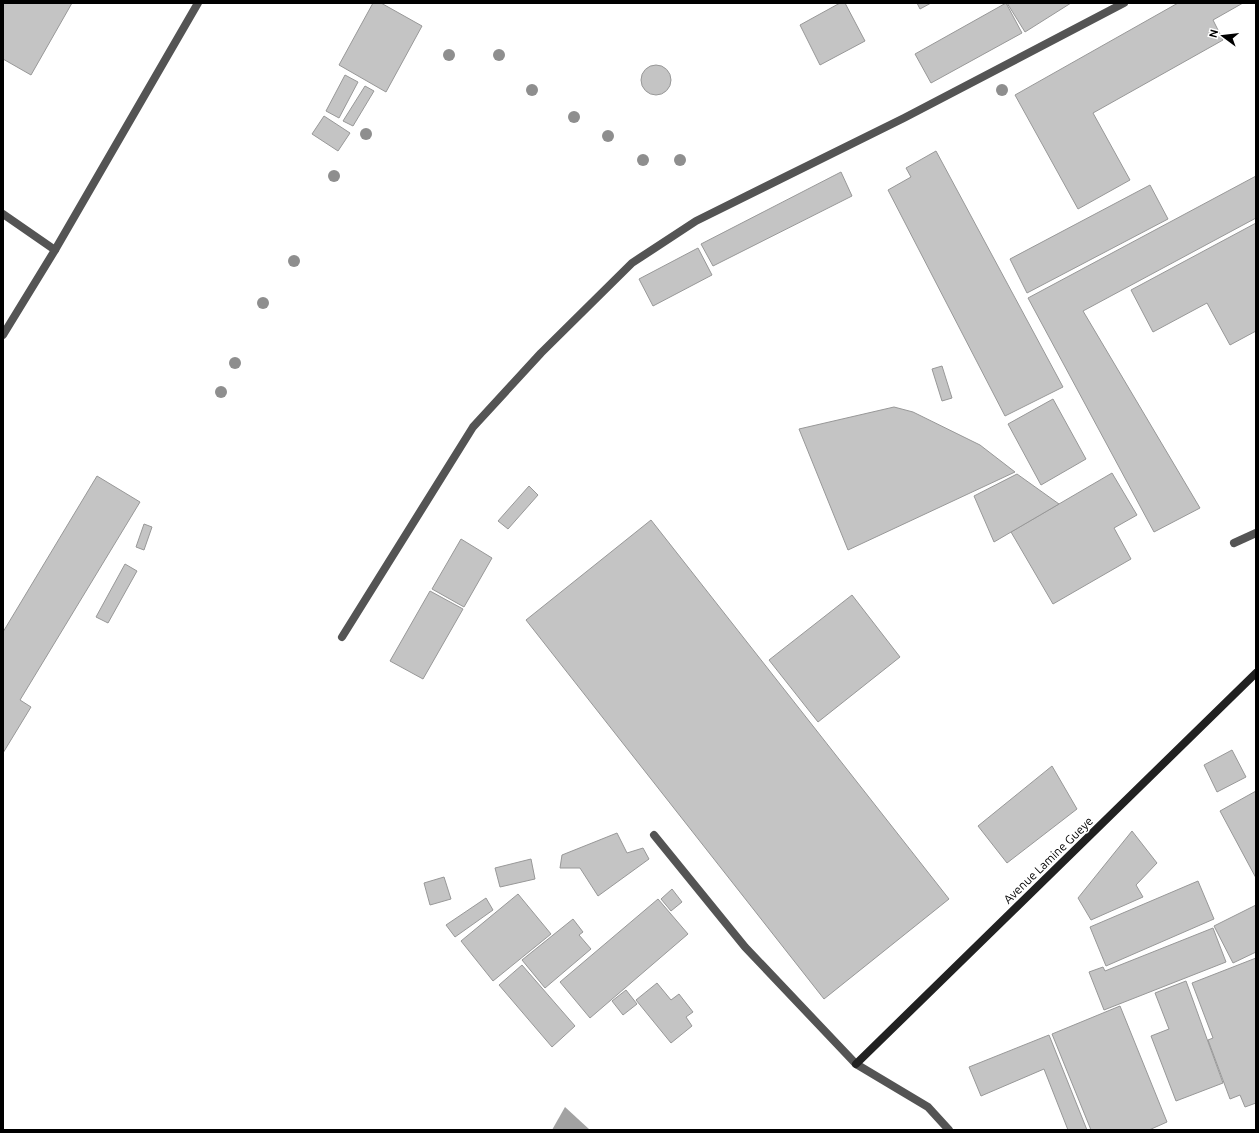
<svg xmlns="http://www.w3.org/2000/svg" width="1259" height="1133" viewBox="0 0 1259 1133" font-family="Ubuntu,sans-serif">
<rect width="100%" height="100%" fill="#fff"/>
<polygon fill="#a2a2a2" points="565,1107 590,1130 552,1130"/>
<g fill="#c4c4c4" stroke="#989898">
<polygon points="3,3 72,3 31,75 3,59"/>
<polygon points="373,3 381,3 422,26 386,92 339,65"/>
<polygon points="840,3 845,3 865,41 820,65 800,25"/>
<polygon points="917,3 931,3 920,9"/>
<polygon points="1006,3 1022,33 931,83 915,54"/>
<polygon points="1007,3 1071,3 1025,32"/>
<polygon points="1178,3 1243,3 1213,20 1223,40 1093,113 1130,180 1078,209 1015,95"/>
<circle cx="656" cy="80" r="15"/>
<polygon points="345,75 358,82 339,118 326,111"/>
<polygon points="365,86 374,91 353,126 343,121"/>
<polygon points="324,116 350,133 338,151 312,134"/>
<polygon points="936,151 1063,387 1005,416 888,190 911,177 906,168"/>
<polygon points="841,172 852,196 713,266 701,244"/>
<polygon points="1256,176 1256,218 1083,311 1200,508 1154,532 1028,298"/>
<polygon points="1150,185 1168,219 1027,293 1010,259"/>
<polygon points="1256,223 1256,331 1230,345 1207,303 1153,332 1131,290"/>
<polygon points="698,248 712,275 653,306 639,279"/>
<polygon points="942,366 952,398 942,401 932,369"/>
<polygon points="1053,399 1086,459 1041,485 1008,424"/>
<polygon points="894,407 913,412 980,445 1015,472 848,550 799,429"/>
<polygon points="1112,473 1137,515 1114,528 1131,559 1053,604 1011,532"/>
<polygon points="1017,474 1059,504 994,542 974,496"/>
<polygon points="97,476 140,502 20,700 31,707 3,753 3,632"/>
<polygon points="529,486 538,495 508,529 498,521"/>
<polygon points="651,520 949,899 824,999 526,620"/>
<polygon points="144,524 152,527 144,550 136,547"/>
<polygon points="461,539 492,558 464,607 432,589"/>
<polygon points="125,564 137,571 108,623 96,617"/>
<polygon points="430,591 463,609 423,679 390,661"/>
<polygon points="852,595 900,657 818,722 769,660"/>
<polygon points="1232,750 1246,777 1217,792 1204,765"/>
<polygon points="1052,766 1077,809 1007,863 978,826"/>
<polygon points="1256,791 1256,878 1220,811"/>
<polygon points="1132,831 1157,863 1136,885 1143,897 1091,920 1078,898"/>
<polygon points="617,833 627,853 643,848 649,859 598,896 580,868 560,868 562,855"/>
<polygon points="531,859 535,879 500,887 495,868"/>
<polygon points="444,877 451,899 430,905 424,883"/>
<polygon points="1198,881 1214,919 1106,966 1090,927"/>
<polygon points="672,889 682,902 671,911 661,899"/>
<polygon points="518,894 551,934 493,981 461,941"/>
<polygon points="486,898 493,910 455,937 446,925"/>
<polygon points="658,899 688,934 590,1018 560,982"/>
<polygon points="1256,905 1256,952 1233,963 1214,926"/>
<polygon points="573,919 583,932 579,935 591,949 545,988 522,960"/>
<polygon points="1213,928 1226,962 1104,1010 1089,972 1103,967 1105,971"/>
<polygon points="1256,958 1256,1103 1245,1107 1240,1095 1230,1099 1208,1040 1213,1038 1192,983"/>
<polygon points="522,965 575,1026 552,1047 499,985"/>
<polygon points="1186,981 1223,1083 1176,1101 1151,1036 1169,1029 1155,993"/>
<polygon points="657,983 671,1000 679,994 693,1012 686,1017 692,1026 671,1043 636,1000"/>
<polygon points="626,990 637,1004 623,1015 612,1001"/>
<polygon points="1120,1006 1167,1122 1149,1130 1091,1130 1052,1034"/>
<polygon points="1049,1035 1087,1130 1068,1130 1044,1069 981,1096 969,1067"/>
</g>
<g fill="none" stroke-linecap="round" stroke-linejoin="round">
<g stroke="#545454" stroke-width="8">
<polyline points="3,214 55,250"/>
<polyline points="3,335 55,250 198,3"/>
<polyline points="1234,543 1256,533"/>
<polyline points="342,637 473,427 541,353 632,263 696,221 904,118 1124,3"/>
<polyline points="654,835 745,947 856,1064"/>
</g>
<polyline stroke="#545454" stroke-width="8" points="856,1064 928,1107 949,1130"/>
<polyline stroke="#212121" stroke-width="8" points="856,1064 1256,673"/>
</g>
<g fill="#8e8e8e">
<circle cx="449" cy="55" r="6"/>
<circle cx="499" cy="55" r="6"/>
<circle cx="532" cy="90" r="6"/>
<circle cx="1002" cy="90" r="6"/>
<circle cx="574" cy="117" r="6"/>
<circle cx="366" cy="134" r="6"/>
<circle cx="608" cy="136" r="6"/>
<circle cx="643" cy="160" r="6"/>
<circle cx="680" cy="160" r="6"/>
<circle cx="334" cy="176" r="6"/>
<circle cx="294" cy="261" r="6"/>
<circle cx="263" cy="303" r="6"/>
<circle cx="235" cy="363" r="6"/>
<circle cx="221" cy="392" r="6"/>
</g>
<g text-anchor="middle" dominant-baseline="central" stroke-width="3" stroke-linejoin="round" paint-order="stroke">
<g font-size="12" fill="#000" stroke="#fff">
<text transform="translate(1048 860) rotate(-44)">Avenue Lamine Gueye</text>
</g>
</g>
<rect width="1259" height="1133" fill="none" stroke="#000000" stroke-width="8"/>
<g transform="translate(1223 36) rotate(285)" stroke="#ffffff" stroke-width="3" paint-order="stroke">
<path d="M0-3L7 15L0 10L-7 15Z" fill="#000000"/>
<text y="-6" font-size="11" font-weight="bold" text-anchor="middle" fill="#000000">N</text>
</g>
</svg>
